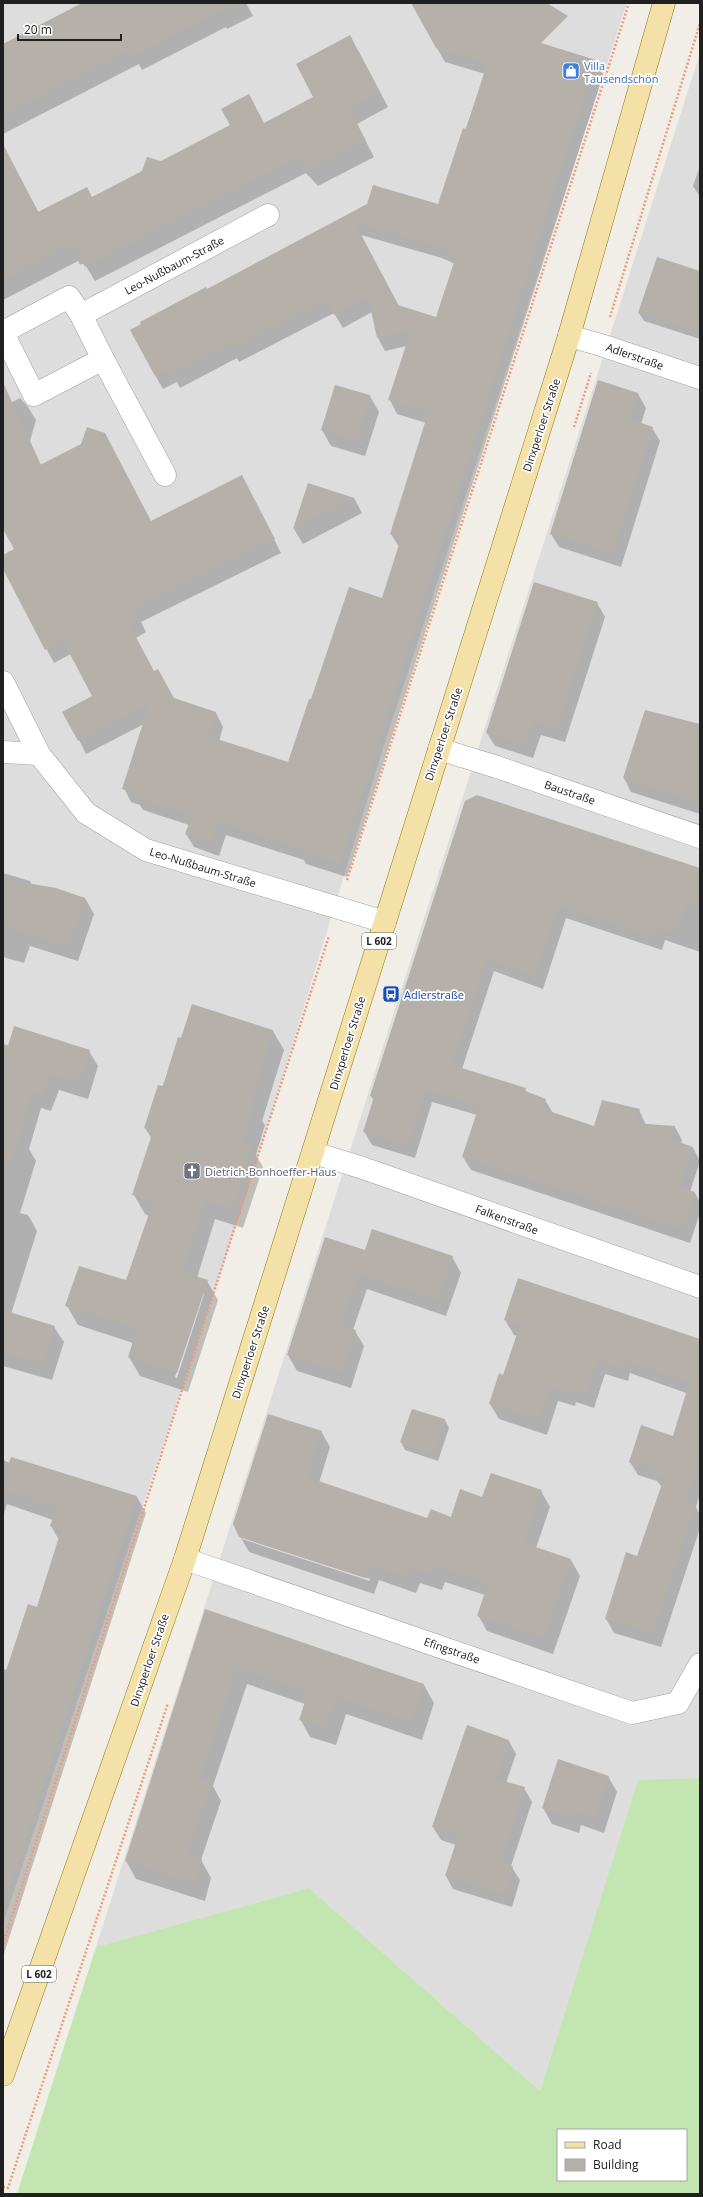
<svg xmlns="http://www.w3.org/2000/svg" width="703" height="2197" viewBox="0 0 703 2197" font-family="'Open Sans',sans-serif">
<rect width="100%" height="100%" fill="#f0eee7"/>
<g fill="#dedddd">
<polygon points="3,3 627,3 384,745 246,1196 3,1924"/>
<polygon points="700,53 700,1778 638,1781 540,2091 309,1888 96,1947"/>
</g>
<path fill="#c2e5b2" fill-rule="evenodd" d="M700,1778V2194H17L96,1947L309,1888L540,2091L638,1780ZM558,2130H686V2180H558Z"/>
<g fill="#0003" fill-rule="evenodd">
<polygon points="84,3 246,3 253,16 227,29 226,27 142,70 139,64 3,134 3,45"/>
<path d="M427,3H519L541,44L595,61L603,75L347,877L306,864L304,860L226,835L219,856L194,847L186,834L189,825L143,810L140,805L131,802L124,788L144,724L86,754L79,740L93,697L71,654L54,663L3,567V556L15,550L3,526V407L20,398L28,407L36,420L30,441L41,465L104,433L151,522L249,490L281,553L141,622L146,632L136,638L154,672L174,699L216,713L223,727L219,741L289,763L312,701L383,599L399,547L391,534L426,423L397,414L390,400L407,346L385,351L378,338L372,312L343,328L334,313L239,362L237,358L180,388L177,382L163,389L155,375L207,291L368,205H439L485,74L445,62L437,48ZM361,235L442,258L455,264L437,318L399,306Z"/>
<polygon points="359,52 388,107 357,124 374,157 318,186 306,173 95,281 84,263 80,265 78,261 3,300 3,173 8,155 39,213 92,198 161,162 265,124 315,98"/>
<polygon points="700,166 700,197 693,186"/>
<polygon points="700,272 700,339 644,321 639,313"/>
<polygon points="598,381 638,394 646,408 641,424 652,428 660,441 621,567 559,547 551,534"/>
<polygon points="336,386 370,396 379,412 365,456 331,446 322,430"/>
<polygon points="308,484 354,498 362,513 303,544 294,529"/>
<polygon points="597,603 605,617 565,742 541,735 533,758 495,746 487,733"/>
<polygon points="700,725 700,814 631,792 624,778"/>
<polygon points="465,802 700,870 700,952 665,940 662,950 566,918 543,989 494,971 462,1069 525,1089 528,1094 545,1100 553,1113 595,1127 639,1110 646,1125 675,1127 682,1140 681,1144 693,1148 700,1161 690,1192 695,1193 700,1202 700,1213 690,1243 471,1170 463,1157 477,1115 432,1102 415,1158 372,1145 364,1131 374,1101 371,1096"/>
<polygon points="3,873 30,881 32,885 85,898 94,914 78,961 30,946 24,963 3,957"/>
<path d="M273,1031L284,1050L262,1121L265,1125L256,1155L263,1167L243,1228L215,1219L197,1278L207,1281L218,1300L188,1392L140,1376L129,1357L133,1343L78,1325L67,1306L127,1281L149,1216L145,1214L134,1195L152,1139L145,1128L182,1039ZM202,1294H204L177,1378L175,1377Z"/>
<polygon points="3,1045 89,1051 98,1066 88,1099 59,1090 51,1111 41,1108 29,1149 36,1161 20,1213 28,1215 37,1231 11,1314 54,1327 64,1342 52,1380 3,1366"/>
<polygon points="326,1238 365,1251 452,1257 461,1273 446,1316 367,1289 353,1330 355,1331 364,1346 351,1388 297,1371 288,1355"/>
<polygon points="505,1320 700,1339 700,1398 630,1373 628,1381 605,1374 594,1408 576,1402 575,1406 558,1401 547,1435 499,1419 490,1404 504,1376 517,1336 514,1335"/>
<polygon points="413,1410 445,1420 449,1428 438,1461 405,1450 401,1442"/>
<path d="M321,1431L330,1447L319,1483L428,1519L452,1518L483,1498L541,1491L550,1507L536,1548L571,1560L580,1576L553,1654L487,1631L478,1615L485,1595L445,1582L442,1590L420,1583L416,1593L379,1580L374,1594L249,1552L240,1536ZM242,1537L370,1579V1581L242,1539Z"/>
<polygon points="700,1445 700,1494 696,1507 700,1515 700,1528 661,1647 614,1633 606,1619 638,1557 662,1487 657,1481 638,1475 630,1462"/>
<polygon points="12,1458 137,1497 146,1513 3,1957 3,1669 7,1670 37,1608 59,1540 51,1526 53,1520 7,1504 3,1517 3,1460 10,1463"/>
<polygon points="206,1610 424,1685 434,1703 422,1740 346,1714 336,1745 310,1737 300,1719 305,1704 247,1684 213,1786 221,1801 201,1860 211,1878 205,1901 136,1879 126,1861"/>
<polygon points="509,1741 516,1754 506,1783 524,1788 532,1802 511,1866 520,1880 512,1907 453,1889 446,1876 456,1845 441,1840 433,1827"/>
<polygon points="608,1776 617,1792 604,1833 581,1825 579,1833 552,1824 543,1808"/>
</g>
<g fill="#b5b1aa" fill-rule="evenodd">
<polygon points="82,3 236,3 133,56 130,50 3,116 3,44"/>
<path d="M411,3H547L568,16L541,43L596,60L340,864L297,851L298,848L218,822L212,843L185,834L192,816L134,797L135,793L122,789L149,704L78,741L62,712L92,696L63,641L45,650L3,569V555L14,549L3,529V382L40,465L81,444L87,427L105,433L151,521L242,475L275,539L134,609L139,619L129,624L154,671L158,669L174,698L216,712L208,736L288,762L309,699H311L349,587L382,598L401,538L390,534L428,413L388,400L411,330L377,338L368,297L334,315L326,300L230,350L228,345L171,375L169,368L155,376L130,330L141,324L140,322L206,287L207,289L367,204L373,185L438,204L463,128L466,129L487,64L436,48ZM355,223L433,245L456,256L436,317L398,305Z"/>
<polygon points="350,35 380,92 349,108 366,141 308,171 296,158 85,267 75,248 70,251 68,246 3,280 3,144 38,212 87,187 92,197 142,171 147,157 161,161 230,125 221,109 249,94 264,123 313,97 296,64"/>
<polygon points="657,257 700,271 700,333 638,313"/>
<polygon points="598,380 638,393 630,419 653,427 613,554 550,534"/>
<polygon points="335,385 370,395 357,441 321,430"/>
<polygon points="308,483 354,498 293,529"/>
<polygon points="534,582 598,602 557,729 533,721 525,745 486,733"/>
<polygon points="645,710 700,724 700,804 623,778"/>
<polygon points="477,795 700,868 700,909 686,904 677,934 658,928 655,938 559,906 535,976 486,959 452,1065 526,1088 525,1091 546,1099 543,1109 594,1126 602,1100 640,1109 635,1123 675,1126 671,1139 693,1147 680,1187 695,1192 683,1230 462,1157 479,1106 425,1090 408,1146 363,1132 374,1097 370,1096 465,801"/>
<polygon points="3,879 56,888 85,898 69,947 3,926"/>
<polygon points="192,1004 273,1030 251,1104 255,1105 242,1144 252,1147 232,1209 205,1201 183,1272 208,1280 177,1373 128,1357 137,1329 65,1306 79,1266 126,1280 153,1202 132,1195 153,1131 144,1128 158,1085 163,1086 178,1037 181,1038"/>
<polygon points="14,1026 90,1050 79,1083 50,1074 43,1095 32,1092 11,1165 3,1164 3,1044 8,1046"/>
<polygon points="372,1229 453,1256 438,1301 359,1274 341,1325 356,1330 342,1373 287,1355 325,1237 365,1250"/>
<polygon points="518,1278 700,1339 700,1458 686,1502 696,1505 653,1634 605,1619 626,1552 637,1556 664,1478 651,1474 653,1469 629,1462 641,1425 673,1436 689,1383 622,1359 620,1367 597,1360 586,1394 568,1388 567,1392 550,1387 539,1421 489,1404 499,1373 503,1375 520,1325 504,1320"/>
<polygon points="3,1310 55,1326 43,1364 3,1353"/>
<polygon points="412,1409 445,1419 433,1454 400,1442"/>
<polygon points="268,1414 322,1431 307,1477 427,1518 431,1509 451,1517 460,1489 482,1497 491,1473 542,1490 524,1543 571,1559 544,1638 477,1616 488,1583 436,1566 433,1575 411,1568 407,1577 370,1565 365,1578 239,1537 233,1524"/>
<polygon points="11,1457 137,1496 9,1892 3,1891 3,1680 28,1604 37,1607 61,1530 50,1526 56,1508 3,1490 3,1482"/>
<polygon points="205,1609 424,1684 412,1723 336,1697 326,1728 299,1720 308,1692 237,1667 200,1779 212,1783 187,1854 202,1859 195,1884 125,1861"/>
<polygon points="467,1725 509,1740 496,1779 525,1787 501,1861 513,1866 505,1895 445,1876 458,1836 432,1827"/>
<polygon points="558,1759 609,1776 595,1818 572,1810 570,1818 542,1808"/>
</g>
<g fill="none" stroke-linecap="round" stroke-linejoin="round">
<defs>
<g id="street">
<polyline points="3,332 69,297 81,315 268,215"/>
<polyline points="3,333 34,395 103,359 81,315"/>
<polyline points="569,336 601,345 700,378"/>
<polyline points="103,359 165,475"/>
<polyline points="3,682 39,754 86,813 146,850 385,922"/>
<polyline points="439,749 497,767 700,837"/>
<polyline points="3,752 39,754"/>
<polyline points="314,1153 360,1167 700,1287"/>
<polyline points="185,1559 632,1713 678,1703 700,1664"/>
</g>
<polyline id="primary" points="3,2075 185,1559 569,336 664,3"/>
</defs>
<use href="#street" stroke="#a1a1a1" stroke-width="23"/>
<use href="#primary" stroke="#8e7b0e" stroke-width="23"/>
<g stroke="#ed9b7a" stroke-width="2.5" stroke-dasharray="2 2" stroke-linecap="butt">
<polyline points="610,317 700,23"/>
<polyline points="574,427 591,373"/>
<polyline points="347,880 629,3"/>
<polyline points="3,1944 329,936"/>
<polyline points="3,2187 8,2188 168,1703"/>
</g>
<use href="#street" stroke="#fff" stroke-width="22"/>
<use href="#primary" stroke="#f4e1a8" stroke-width="22"/>
</g>
<defs>
<symbol id="shop-square" viewBox="-11 -11 22 22"><rect x="-9" y="-9" width="18" height="18" rx="4" fill="#3f7fe0" stroke="#fff"/><path d="M-5-2.5h2.3a2.7 3.5 0 0 1 5.4 0H5L5.5 6h-11ZM-1.5-2.5h3a1.5 2.3 0 0 0-3 0Z" fill="#fff"/></symbol>
<symbol id="bus-square" viewBox="-11 -11 22 22"><rect x="-9" y="-9" width="18" height="18" rx="4" fill="#1a4fb4" stroke="#fff"/><path d="M-5-6H5V4H4V6H2V4H-2V6H-4V4H-5ZM-3.5-4V0h7V-4ZM-3.5 1.2v1.5H-2V1.2ZM2 1.2v1.5H3.5V1.2Z" fill="#fff"/></symbol>
<symbol id="church-square" viewBox="-11 -11 22 22"><rect x="-9" y="-9" width="18" height="18" rx="4" fill="#6b7280" stroke="#fff"/><path d="M-1.2-6h2.4v3.5h3.3v2.4h-3.3V6h-2.4V-.1h-3.3v-2.4h3.3Z" fill="#fff"/></symbol>
</defs>
<g fill-rule="evenodd">
<use href="#shop-square" x="561" y="61" width="20" height="20"/>
<use href="#bus-square" x="381" y="984" width="20" height="20"/>
<use href="#church-square" x="182" y="1161" width="20" height="20"/>
</g>
<g text-anchor="middle" dominant-baseline="central" stroke-width="3.5" stroke-linejoin="round" paint-order="stroke">
<g fill="#fff" stroke="#636363" stroke-width="1">
<rect x="362" y="933" width="34" height="16" rx="3"/>
<rect x="22" y="1966" width="34" height="16" rx="3"/>
</g>
<g font-size="10" font-weight="bold" fill="#202020">
<text x="379" y="941">L 602</text>
<text x="39" y="1974">L 602</text>
</g>
<g font-size="11" fill="#366cbe" stroke="#fff" text-anchor="start">
<text x="584" y="65">Villa<tspan x="584" dy="13">Tausendschön</tspan></text>
</g>
<g font-size="11" fill="#202020" stroke="#fff">
<text transform="translate(174 265) rotate(-28)">Leo-Nußbaum-Straße</text>
<text transform="translate(635 356) rotate(19)">Adlerstraße</text>
<text transform="translate(541 425) rotate(-72)">Dinxperloer Straße</text>
<text transform="translate(443 734) rotate(-72)">Dinxperloer Straße</text>
<text transform="translate(570 792) rotate(19)">Baustraße</text>
<text transform="translate(203 867) rotate(17)">Leo-Nußbaum-Straße</text>
<text transform="translate(347 1043) rotate(-73)">Dinxperloer Straße</text>
<text transform="translate(507 1219) rotate(20)">Falkenstraße</text>
<text transform="translate(250 1352) rotate(-72)">Dinxperloer Straße</text>
<text transform="translate(452 1650) rotate(19)">Efingstraße</text>
<text transform="translate(149 1660) rotate(-71)">Dinxperloer Straße</text>
</g>
<g font-size="11" fill="#164399" stroke="#fff" text-anchor="start">
<text x="404" y="994">Adlerstraße</text>
</g>
<g font-size="11" fill="#5b616d" stroke="#fff" text-anchor="start">
<text x="205" y="1171">Dietrich-Bonhoeffer-Haus</text>
</g>
</g>
<rect width="703" height="2197" fill="none" stroke="#202020" stroke-width="8"/>
<rect x="557" y="2129" width="130" height="52" fill="#ffffff" stroke="#a6a6a6"/>
<rect x="565" y="2142" width="20" height="6" fill="#f4e1a8" stroke="#a6a6a6"/>
<text x="593" y="2149" font-size="12" fill="#202020">Road</text>
<rect x="565" y="2159" width="20" height="12" fill="#b5b1aa" stroke="#a6a6a6"/>
<text x="593" y="2169" font-size="12" fill="#202020">Building</text>
<path d="M18 34v6h103v-6" fill="none" stroke="#202020" stroke-width="2"/>
<text x="24" y="34" font-size="12" fill="#202020" stroke="#ffffff" stroke-width="3" paint-order="stroke">20 m</text>
</svg>
